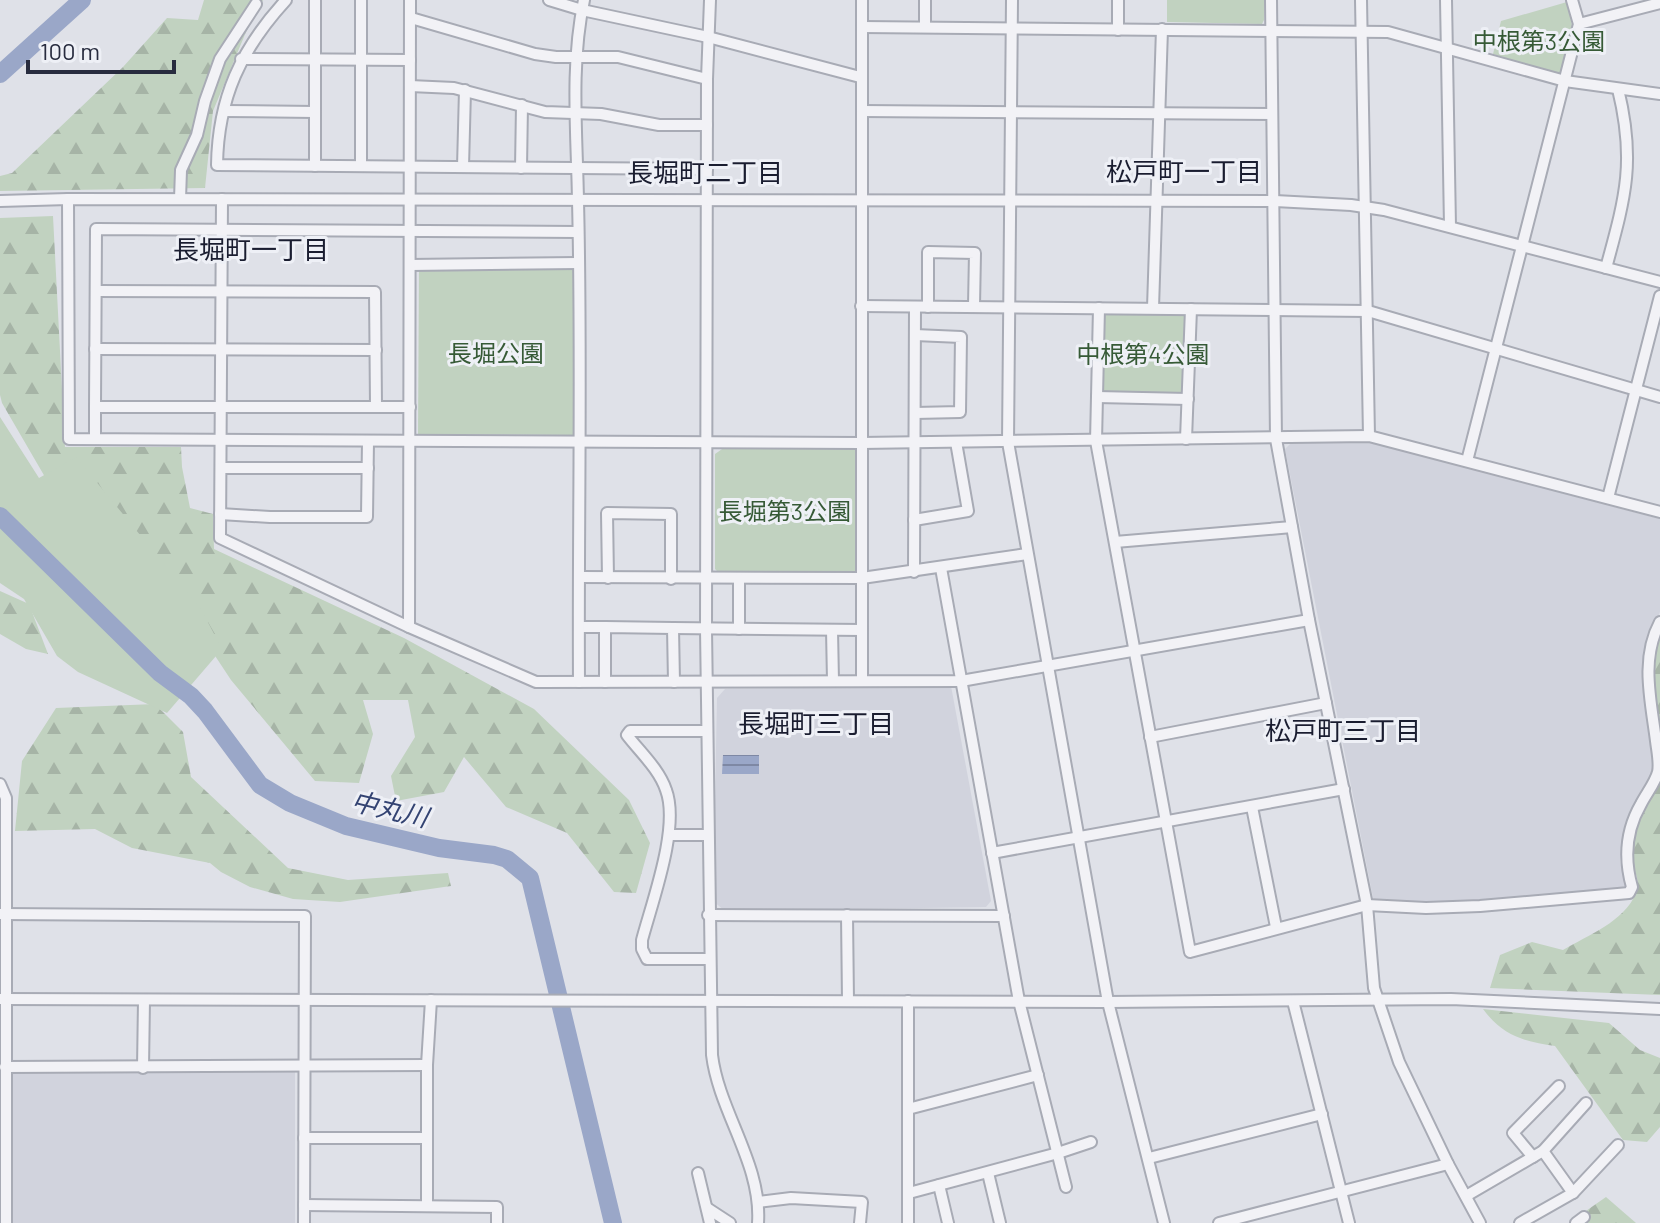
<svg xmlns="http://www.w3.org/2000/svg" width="1660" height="1223" viewBox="0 0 1660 1223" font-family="Barlow,'Noto Sans JP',sans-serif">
<defs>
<pattern id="forest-firs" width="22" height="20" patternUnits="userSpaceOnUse" patternTransform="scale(2)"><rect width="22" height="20" fill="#c1d2c0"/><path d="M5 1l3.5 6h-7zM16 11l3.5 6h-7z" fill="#a6b4a6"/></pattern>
<pattern id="water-rules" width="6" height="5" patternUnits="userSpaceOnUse" patternTransform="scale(2)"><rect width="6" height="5" fill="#9aa7c8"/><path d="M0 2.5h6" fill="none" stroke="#7e88a4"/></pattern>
</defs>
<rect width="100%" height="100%" fill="#dfe1e8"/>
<g fill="#d1d3dd">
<polygon points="1370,442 1660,519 1660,612 1644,651 1643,663 1655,768 1623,834 1620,862 1626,885 1624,890 1460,902 1378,901 1373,898 1285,449 1291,443"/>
<polygon points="951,686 991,901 986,907 725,911 713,901 717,698 725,689"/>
<polygon points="295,1071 295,1223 10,1223 12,1073"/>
</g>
<g fill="url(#forest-firs)">
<polygon points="204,0 263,0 246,32 213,111 205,188 0,191 0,176 12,173 123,67 167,18 198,20"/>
<polygon points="53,216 65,447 181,447 182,467 190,508 213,514 214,549 404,638 534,709 629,800 650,843 636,893 614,892 567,833 506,807 464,757 444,792 396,801 391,776 415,737 408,700 363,700 373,734 359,783 315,781 231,680 159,571 63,508 2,403 0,395 0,218"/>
<polygon points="0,591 29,604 48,654 26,649 0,634"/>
<polygon points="1660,632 1660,731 1652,665"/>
<polygon points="155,704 183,732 191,777 288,868 348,880 448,873 451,886 340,902 293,899 250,887 221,872 210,863 132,848 95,829 15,831 22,761 56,708"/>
<path d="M1660,781V995L1490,988L1500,955L1532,942L1563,950C1588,935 1624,922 1636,893C1642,881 1632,869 1632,857C1632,830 1648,804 1660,781Z"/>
<path d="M1483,1009L1609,1023L1640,1050L1660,1058V1127L1647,1142L1623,1140L1555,1046C1524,1042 1502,1035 1483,1009Z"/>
<polygon points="1606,1197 1636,1223 1584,1223 1583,1213"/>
</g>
<g fill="#c1d2c0">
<polygon points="1167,0 1265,0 1264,20 1262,24 1167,22"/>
<polygon points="1567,2 1572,25 1560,75 1493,54 1501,21"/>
<polygon points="419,268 574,269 573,435 418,434"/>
<polygon points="1104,312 1185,315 1183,395 1101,392"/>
<polygon points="0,417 39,478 76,457 201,609 222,649 167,713 78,672 57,656 24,599 0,583"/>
<polygon points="725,447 855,449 856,571 850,574 720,574 715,569 715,454"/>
</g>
<polygon fill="url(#water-rules)" points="723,755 759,755 759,774 722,774"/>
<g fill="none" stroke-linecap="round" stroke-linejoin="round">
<g stroke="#9aa7c8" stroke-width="18">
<polyline points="0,74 82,0"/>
<polyline points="0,516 160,673 191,696 205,711 260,785 290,803 346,826 439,848 494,855 507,859 530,878 613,1223"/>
</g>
<defs>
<g id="minor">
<path d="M286,0C241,49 218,98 217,165L707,169"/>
<polyline points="315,0 315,166"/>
<polyline points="549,0 582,10 708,37 860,77"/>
<path d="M710,0L707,79L706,629L712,1055C719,1112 762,1164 758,1223"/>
<polyline points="862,0 862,681"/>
<polyline points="1012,0 1008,442 1108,1002 1164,1223"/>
<polyline points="1118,0 1118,30"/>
<polyline points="1271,0 1276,439 1309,620 1367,905 1374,988 1399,1062 1448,1164 1480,1223"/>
<polyline points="1361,0 1369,436"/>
<polyline points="1446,0 1450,226"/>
<polyline points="411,18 535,54 556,57 618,57 707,79"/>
<polyline points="1579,24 1660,3"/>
<polyline points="862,27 1388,32 1565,81 1660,94"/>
<polyline points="925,27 925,0"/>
<polyline points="241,59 410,60"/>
<polyline points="410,86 454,88 545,112 601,114 659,125 707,125"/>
<polyline points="224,111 315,112"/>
<polyline points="862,111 1272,114"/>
<polyline points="361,166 361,0"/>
<polyline points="463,167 465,90"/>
<polyline points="521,168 522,105"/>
<polyline points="68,199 69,439 861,443 1369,436 1660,512"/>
<polyline points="180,199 181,170 197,135 205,101 220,59 256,4"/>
<polyline points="222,199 220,538 409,627 536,682 961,681 1309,620"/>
<polyline points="0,201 68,199 1275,201 1351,205 1384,210 1660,282"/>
<polyline points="410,265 578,263"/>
<path d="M1606,268C1625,198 1636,162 1618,89"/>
<polyline points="861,306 1368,311 1660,397"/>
<polyline points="928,307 928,252 975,253 974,306"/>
<path d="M1099,308L1096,441L1190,952L1367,905L1426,908L1480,906L1629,893L1632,887C1624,859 1626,830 1641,804C1646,794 1655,783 1658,772C1660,763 1657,750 1656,741C1651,701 1640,659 1660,622"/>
<polyline points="1153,308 1162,29"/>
<polyline points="95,349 376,350"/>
<polyline points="1097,397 1188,399"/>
<polyline points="95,407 96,229 578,232"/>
<polyline points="376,407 410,407"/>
<polyline points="915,413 960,412 961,337 915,335"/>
<polyline points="95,439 95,407 376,407 375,292 96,291"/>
<polyline points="1186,439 1191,309"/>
<polyline points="1467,461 1579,24 1572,0"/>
<polyline points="221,468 368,468"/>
<polyline points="1608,498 1660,296"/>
<polyline points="220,514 270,517 367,517 368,441"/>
<polyline points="914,520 968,511 956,442"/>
<polyline points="1115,542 1292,527"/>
<polyline points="941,568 1019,1001 1066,1187"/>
<polyline points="914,572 915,307"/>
<polyline points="579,577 862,578 1027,554"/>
<polyline points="608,578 607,513 671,514 671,579"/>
<polyline points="739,579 739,629"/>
<polyline points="409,627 410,0"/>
<polyline points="579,627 605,627"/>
<polyline points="673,628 862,630"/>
<polyline points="832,630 833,681"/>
<path d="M579,682C578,522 582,361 578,201C577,134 570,66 584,0"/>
<polyline points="605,682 605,627 673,628 674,682"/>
<path d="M707,731H630L627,735C640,752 659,769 666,790C680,827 652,902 642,940V949L647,959H709"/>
<polyline points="1150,737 1326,703"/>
<polyline points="0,784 6,798 6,1223"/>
<polyline points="1252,807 1276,927"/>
<polyline points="669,835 708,835"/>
<polyline points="992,853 1344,789"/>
<polyline points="0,914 305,916 304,1223"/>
<polyline points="708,915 1004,916"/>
<polyline points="847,915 848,1001"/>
<polyline points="0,999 1108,1002 1451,999 1660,1009"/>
<polyline points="1293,1001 1349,1223"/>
<polyline points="5,1067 427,1065"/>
<polyline points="143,1068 144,1000"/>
<polyline points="908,1109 1038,1075"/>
<polyline points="304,1138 426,1138"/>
<polyline points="1543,1151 1573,1193"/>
<polyline points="1533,1157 1513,1133 1559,1086"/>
<polyline points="1149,1158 1322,1114"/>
<polyline points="698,1173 710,1223"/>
<polyline points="988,1173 1000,1223"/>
<polyline points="939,1185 948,1223"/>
<polyline points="909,1193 1058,1153 1091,1142"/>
<polyline points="1466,1196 1543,1151 1586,1103"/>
<polyline points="758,1202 791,1198 862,1202 860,1223"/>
<polyline points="304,1205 497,1207 497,1223"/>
<polyline points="427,1206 427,1065 431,1000"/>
<polyline points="707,1208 730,1223"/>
<polyline points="908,1223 908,1001"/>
<polyline points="1219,1223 1448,1164"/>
<polyline points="1520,1223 1573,1193 1618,1145"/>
<polyline points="1576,1223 1584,1217"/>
</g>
</defs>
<use href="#minor" stroke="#a8abb5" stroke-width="14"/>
<use href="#minor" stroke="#f2f2f6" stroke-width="10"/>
</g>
<g text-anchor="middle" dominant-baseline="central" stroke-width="6" stroke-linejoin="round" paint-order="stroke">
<g font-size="24" fill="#365a36" stroke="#eef0f6">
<text x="1539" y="40">中根第3公園</text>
<text x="496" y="352">長堀公園</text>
<text x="1143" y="353">中根第4公園</text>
<text x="785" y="510">長堀第3公園</text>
</g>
<g font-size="26" fill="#1a1d30" stroke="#eef0f6">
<text x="1184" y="170">松戸町一丁目</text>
<text x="705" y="171">長堀町二丁目</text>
<text x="251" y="248">長堀町一丁目</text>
<text x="816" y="722">長堀町三丁目</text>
<text x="1343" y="729">松戸町三丁目</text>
</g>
<g font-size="26" font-style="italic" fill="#334372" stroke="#eef0f6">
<text transform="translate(390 808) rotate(13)">中丸川</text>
</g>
</g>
<path d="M28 60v12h146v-12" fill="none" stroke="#282c3f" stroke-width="4"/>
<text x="40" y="60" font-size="24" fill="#282c3f" stroke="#eef0f6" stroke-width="6" paint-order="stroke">100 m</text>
</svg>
